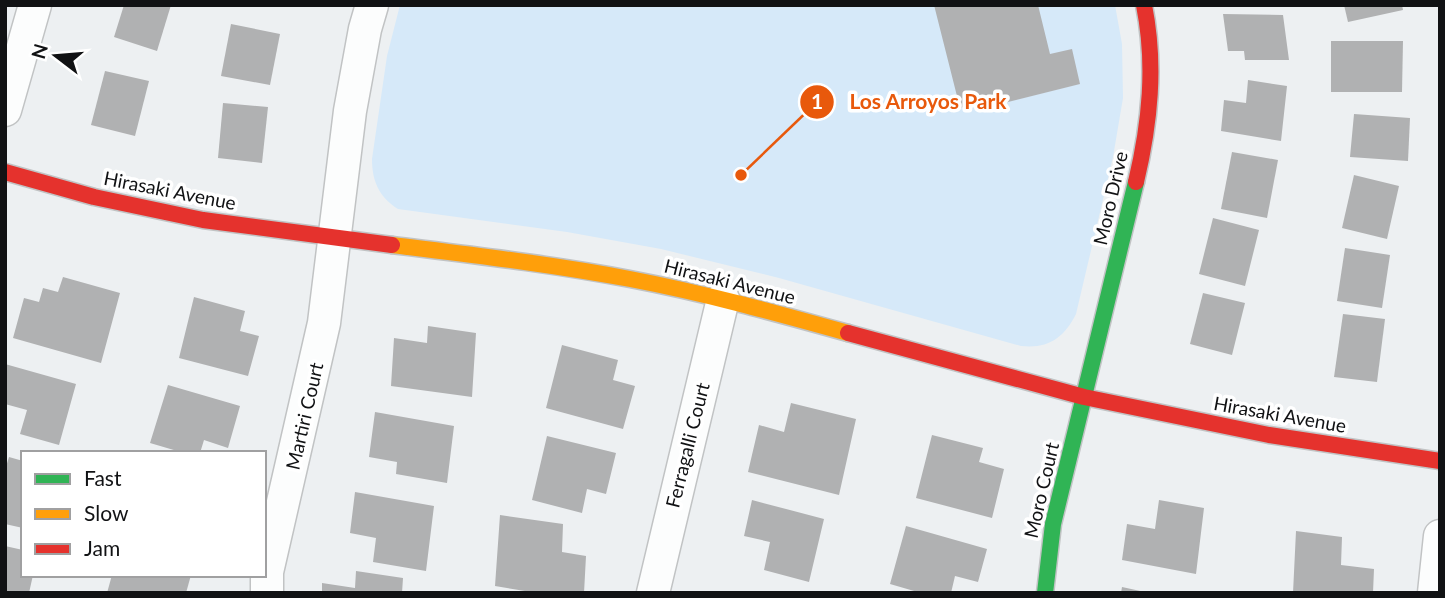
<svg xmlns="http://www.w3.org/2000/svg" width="1445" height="598" viewBox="0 0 1445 598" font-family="Lato,sans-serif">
<rect width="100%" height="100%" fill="#edf0f2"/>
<path fill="#d6e9f9" d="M400,5H1115L1122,44L1123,98L1113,157L1076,314C1064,338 1048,349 1021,346L779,278L661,249L567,232L398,209C379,197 372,181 372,159L387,56Z"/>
<g fill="#b0b1b2">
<polygon points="124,5 171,5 157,51 114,37"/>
<polygon points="934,5 1038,5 1050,54 1072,49 1080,84 1004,103 1003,97 960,108"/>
<polygon points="1344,5 1402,5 1403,10 1348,22"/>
<polygon points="1223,14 1283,15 1289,60 1245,60 1244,51 1228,51"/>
<polygon points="231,24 280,34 270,85 221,76"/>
<polygon points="1331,41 1403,41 1402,92 1331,92"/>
<polygon points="105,71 149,81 135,136 91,125"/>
<polygon points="1248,80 1287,86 1281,141 1221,131 1224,100 1246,103"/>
<polygon points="223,103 268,107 262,163 218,158"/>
<polygon points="1354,114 1410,118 1408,161 1350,157"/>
<polygon points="1232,152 1278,160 1267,218 1221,209"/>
<polygon points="1354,175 1399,186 1387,239 1342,228"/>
<polygon points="1213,218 1259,230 1245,286 1199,274"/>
<polygon points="1345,248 1390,255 1382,308 1337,301"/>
<polygon points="63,277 120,293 101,363 13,338 24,298 39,302 43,288 58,292"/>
<polygon points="1203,293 1245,303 1232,355 1190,344"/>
<polygon points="194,297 245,311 240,331 259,336 248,376 179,358"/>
<polygon points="1343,314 1385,319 1377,382 1334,377"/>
<polygon points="428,326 476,333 472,397 391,386 394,338 427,343"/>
<polygon points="562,345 618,360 613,380 635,386 623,429 546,408"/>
<polygon points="5,364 76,384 59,445 20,434 27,410 5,404"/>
<polygon points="168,385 240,406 228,448 204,440 200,453 184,453 150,443"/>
<polygon points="791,403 856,419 839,495 748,472 759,425 784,432"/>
<polygon points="375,412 454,426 447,483 396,474 397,462 369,457"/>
<polygon points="932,435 983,448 979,462 1004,469 992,518 916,498"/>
<polygon points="547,436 616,453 606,494 587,489 582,513 532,500"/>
<polygon points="9,457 23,461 23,528 5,524 5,470"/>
<polygon points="355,492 434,506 426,571 373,562 376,538 350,533"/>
<polygon points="752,500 824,519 809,582 764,570 770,542 744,536"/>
<polygon points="1159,500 1204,508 1196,574 1122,560 1127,524 1155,529"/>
<polygon points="500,515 563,524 562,552 586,556 584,593 537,593 495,586"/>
<polygon points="906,526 987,549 978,582 955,576 951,593 921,593 890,584"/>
<polygon points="1296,531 1342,537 1341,565 1374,569 1373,593 1293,593"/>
<polygon points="5,546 23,550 23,575 33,575 29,593 5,593"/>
<polygon points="356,571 403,578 402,593 322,593 322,583 355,588"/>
<polygon points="112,575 191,575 186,593 107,593"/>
<polygon points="1122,587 1145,592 1145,593 1121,593"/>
</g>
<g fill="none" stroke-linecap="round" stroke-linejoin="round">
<defs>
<g id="street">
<polyline points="5,110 35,5"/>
<polyline points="267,593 267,572 324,323 350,111 365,29 372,5"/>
<polyline points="653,593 723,299"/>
<polyline points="1434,593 1440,536"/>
</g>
<polyline id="fast" points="1045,593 1053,524 1136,182"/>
<path id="slow" d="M392,245C472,255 551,264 630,279C704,293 776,313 848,333"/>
<g id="jam">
<polyline points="5,172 94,197 203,220 392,245"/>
<path d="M1136,182C1150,123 1156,65 1144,5"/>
<polyline points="848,333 1084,397 1269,435 1440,461"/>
</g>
</defs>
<use href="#street" stroke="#c1c3c4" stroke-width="35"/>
<use href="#fast" stroke="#c1c3c4" stroke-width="19"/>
<use href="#slow" stroke="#c1c3c4" stroke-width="19"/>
<use href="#jam" stroke="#c1c3c4" stroke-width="19"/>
<use href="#street" stroke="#fcfdfd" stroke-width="32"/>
<use href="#fast" stroke="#30b455" stroke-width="16"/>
<use href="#slow" stroke="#ff9f0a" stroke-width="16"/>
<use href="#jam" stroke="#e5322d" stroke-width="16"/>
</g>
<g text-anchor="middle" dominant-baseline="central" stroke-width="7" stroke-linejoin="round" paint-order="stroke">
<g font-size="19" fill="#111214" stroke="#fff">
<text transform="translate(170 190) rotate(11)">Hirasaki Avenue</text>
<text transform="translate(1110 198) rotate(-77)">Moro Drive</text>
<text transform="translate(730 281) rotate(14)">Hirasaki Avenue</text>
<text transform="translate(1280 414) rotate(10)">Hirasaki Avenue</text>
<text transform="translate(304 416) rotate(-77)">Martiri Court</text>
<text transform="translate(687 445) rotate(-76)">Ferragalli Court</text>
<text transform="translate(1041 490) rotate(-77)">Moro Court</text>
</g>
</g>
<path fill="none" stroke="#e8590c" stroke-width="2.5" d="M741 175L817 102"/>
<g fill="#e8590c" stroke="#fff" stroke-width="2.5">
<circle cx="741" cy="175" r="7"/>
<circle cx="817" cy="102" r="18"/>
</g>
<g font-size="21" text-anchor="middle" font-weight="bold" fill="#fff">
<text x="817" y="109">1</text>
</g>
<g font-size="21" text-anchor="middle" font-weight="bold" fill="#e8590c" stroke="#fff" stroke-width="7" stroke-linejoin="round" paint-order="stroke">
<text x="928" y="109">Los Arroyos Park</text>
</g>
<rect width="1445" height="598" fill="none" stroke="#111214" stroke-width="14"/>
<rect x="21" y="451" width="245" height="126" fill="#ffffff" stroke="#a0a0a1" stroke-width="2"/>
<rect x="35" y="474" width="35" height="10" fill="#30b455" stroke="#a0a0a1" stroke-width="2"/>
<text x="84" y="486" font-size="21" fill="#111214">Fast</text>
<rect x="35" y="509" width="35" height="10" fill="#ff9f0a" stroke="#a0a0a1" stroke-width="2"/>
<text x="84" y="521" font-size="21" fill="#111214">Slow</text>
<rect x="35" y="544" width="35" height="10" fill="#e5322d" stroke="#a0a0a1" stroke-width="2"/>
<text x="84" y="556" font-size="21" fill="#111214">Jam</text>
<g transform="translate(56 56) rotate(286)" stroke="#ffffff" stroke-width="5" paint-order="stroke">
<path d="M0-5L12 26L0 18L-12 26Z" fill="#111214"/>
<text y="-10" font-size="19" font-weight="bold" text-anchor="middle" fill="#111214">N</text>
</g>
</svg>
